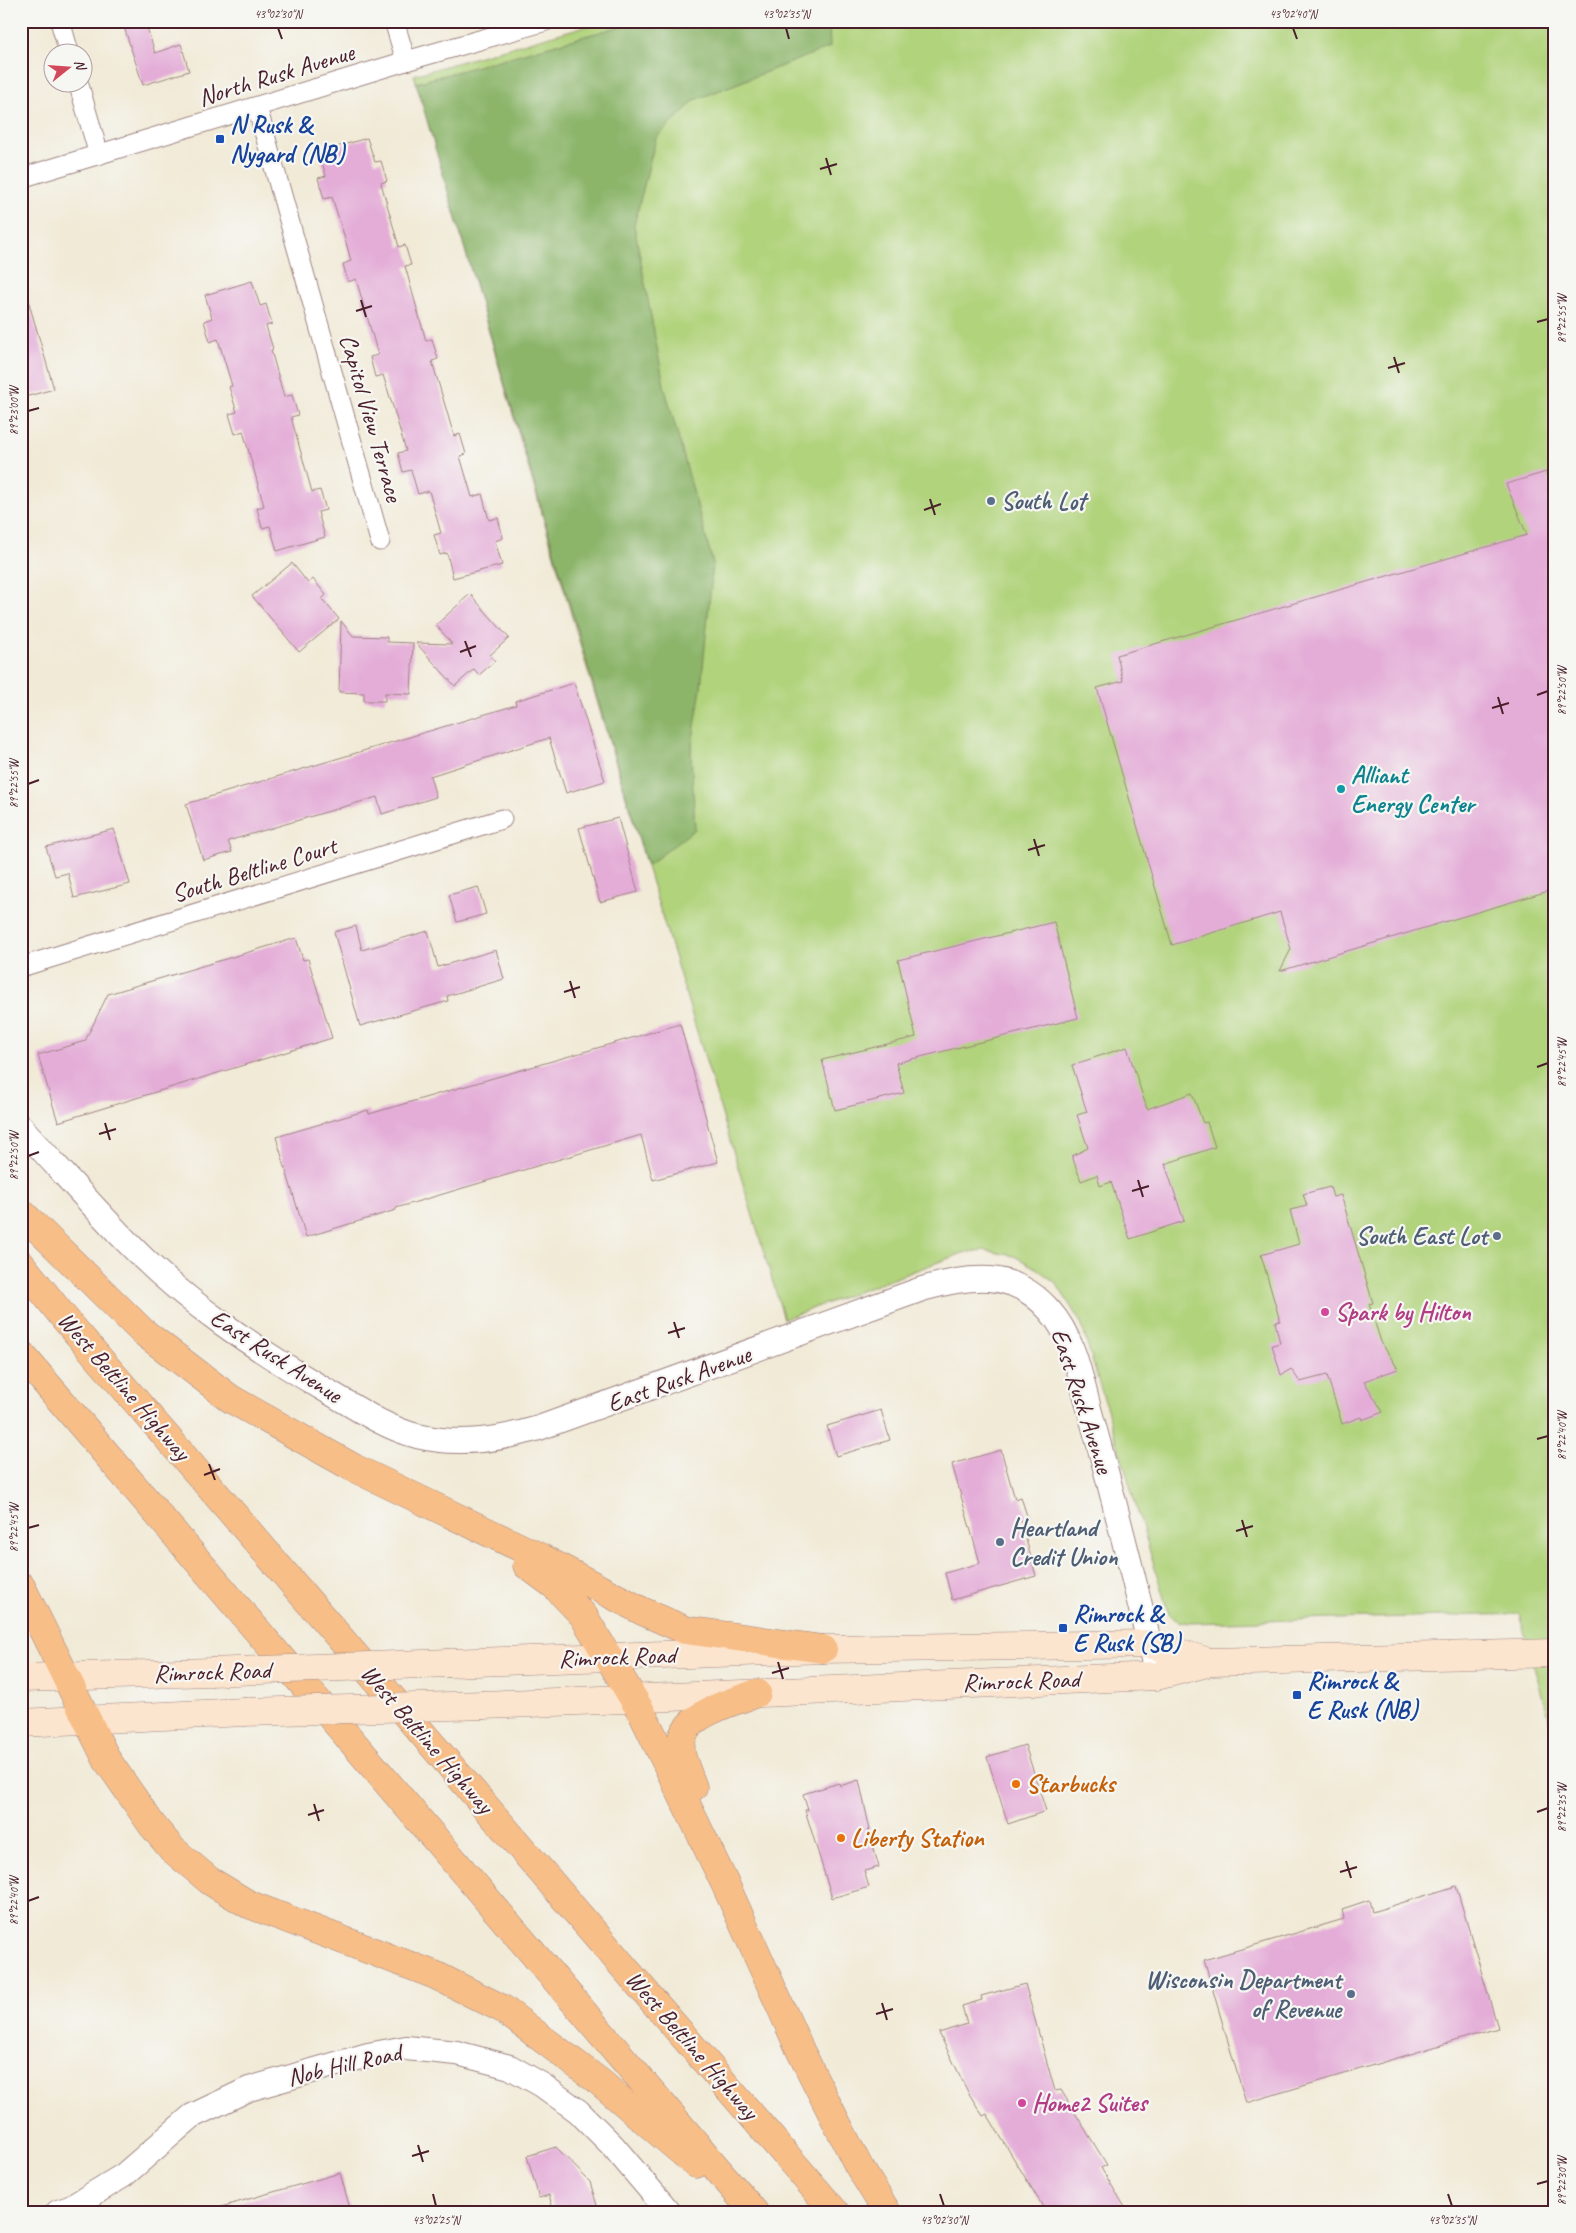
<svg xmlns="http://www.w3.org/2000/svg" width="1576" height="2233" viewBox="0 0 1576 2233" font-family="Caveat,sans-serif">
<rect width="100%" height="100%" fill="#f6f6f2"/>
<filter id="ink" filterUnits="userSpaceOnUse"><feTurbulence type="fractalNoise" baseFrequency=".02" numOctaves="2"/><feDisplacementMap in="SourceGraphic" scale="10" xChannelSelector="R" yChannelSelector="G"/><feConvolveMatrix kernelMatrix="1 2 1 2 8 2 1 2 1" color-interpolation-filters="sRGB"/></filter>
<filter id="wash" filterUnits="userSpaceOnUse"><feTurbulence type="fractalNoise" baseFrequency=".0096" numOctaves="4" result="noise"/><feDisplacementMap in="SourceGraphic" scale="20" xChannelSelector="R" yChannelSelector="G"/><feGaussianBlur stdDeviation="1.12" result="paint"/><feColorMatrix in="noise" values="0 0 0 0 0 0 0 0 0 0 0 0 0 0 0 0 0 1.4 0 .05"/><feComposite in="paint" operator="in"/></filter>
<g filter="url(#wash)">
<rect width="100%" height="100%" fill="#f1ead7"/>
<polygon fill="#b1d37b" stroke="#7e7953" points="603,21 1555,21 1555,1741 1519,1614 1189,1623 1178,1621 1169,1615 1081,1323 1056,1283 1036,1268 1014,1256 983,1250 963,1253 784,1319 586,665 414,75"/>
<polygon fill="#8cb56b" stroke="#6b6a4b" points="639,21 829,21 830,47 695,100 656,138 634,225 664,385 713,563 701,688 691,752 695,829 647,866 416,83"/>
<g id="blocks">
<g fill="#e4add8">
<polygon points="122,21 145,21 155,53 181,44 189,71 143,85"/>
<polygon points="367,138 375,162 381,161 387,181 381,183 399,247 405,245 411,265 405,266 426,341 432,339 438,359 432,361 454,436 460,434 466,454 460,456 472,497 482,494 489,520 498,518 503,538 495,541 502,565 453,578 447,553 440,555 434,535 441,533 429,491 418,494 411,470 403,472 398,453 406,451 394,410 383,375 375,377 370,357 378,355 371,330 356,279 348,282 343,264 351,261 344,235 332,197 324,199 318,178 326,176 319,152"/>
<polygon points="252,281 260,306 266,304 272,324 266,326 273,349 271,350 284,397 292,395 298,415 291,417 312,492 320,490 326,510 318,512 325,537 277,551 270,526 262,528 257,508 264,506 243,431 235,434 229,414 237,412 229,387 232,386 218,339 210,342 204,321 212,318 205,295"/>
<polygon points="26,293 54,389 21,398 21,294"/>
<polygon points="1546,472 1555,501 1555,889 1280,971 1291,949 1280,912 1172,945 1097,688 1123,681 1117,655 1527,535 1506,484"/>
<polygon points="292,563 308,583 313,579 326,595 322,599 339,619 299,652 252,596"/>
<polygon points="470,594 509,638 490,655 495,661 479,675 474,669 455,686 416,643 452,644 436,625"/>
<polygon points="341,621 353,636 387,637 387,642 413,643 411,694 385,693 385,701 364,701 364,693 339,692"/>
<polygon points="574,683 605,781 566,793 549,738 430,776 436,797 382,814 377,797 228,841 232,852 203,860 186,804 516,705 515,701"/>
<polygon points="618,818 638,892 600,902 579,828"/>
<polygon points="114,829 130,884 74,898 68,873 55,876 46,847"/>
<polygon points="478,887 486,914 457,922 449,895"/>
<polygon points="1054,922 1078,1018 896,1063 904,1093 835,1110 822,1060 916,1037 898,960"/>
<polygon points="356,926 362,950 428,931 438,967 496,950 504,979 447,996 448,1001 360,1026 334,932"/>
<polygon points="296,938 303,960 308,959 332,1038 58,1122 38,1055 85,1041 108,994"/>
<polygon points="680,1024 718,1162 653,1180 641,1135 396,1208 396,1210 306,1237 276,1137 368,1110 369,1114"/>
<polygon points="1127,1047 1147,1109 1192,1093 1203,1123 1207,1122 1215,1147 1165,1164 1184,1221 1130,1239 1111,1182 1100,1186 1097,1175 1081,1181 1072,1156 1088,1148 1077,1115 1087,1112 1072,1065"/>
<polygon points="1330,1187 1333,1197 1341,1195 1373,1303 1369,1304 1381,1342 1398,1369 1364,1381 1383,1412 1362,1420 1361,1417 1342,1424 1327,1375 1300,1382 1291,1369 1281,1375 1272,1345 1280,1343 1275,1322 1280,1321 1261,1255 1299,1244 1290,1210 1307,1206 1303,1194"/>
<polygon points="881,1410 890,1440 836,1456 827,1426"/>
<polygon points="1001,1450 1015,1499 1021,1497 1028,1519 1021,1521 1036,1576 952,1600 945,1573 980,1563 952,1464"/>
<polygon points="1025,1745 1046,1811 1008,1824 987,1757"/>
<polygon points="859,1780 870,1830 868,1830 879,1867 864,1871 869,1887 832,1898 805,1810 808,1810 803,1794 839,1783 840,1786"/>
<polygon points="1456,1886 1498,2028 1246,2103 1204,1960 1344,1919 1342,1909 1369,1900 1372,1912"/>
<polygon points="1025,1984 1055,2091 1061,2090 1107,2165 1101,2168 1128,2212 1046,2212 987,2114 983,2116 968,2092 939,2033 967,2024 962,2006 982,2000 981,1996"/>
<polygon points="556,2147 590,2182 599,2212 554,2212 549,2195 539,2198 527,2156"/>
<polygon points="340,2173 351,2212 222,2212 221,2207"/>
</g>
</g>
</g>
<g filter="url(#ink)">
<use href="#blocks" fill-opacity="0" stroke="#9e8481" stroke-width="1"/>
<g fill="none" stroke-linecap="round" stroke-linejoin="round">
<defs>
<g id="minor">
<polyline points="60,21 69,52"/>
<polyline points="394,21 406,61"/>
<polyline points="78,82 99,155"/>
<polyline points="257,107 380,541"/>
<polyline points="21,178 406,61 546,21"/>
<polyline points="21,967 502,819"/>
</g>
<g id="tertiary">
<path d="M21,1127C57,1166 92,1206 129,1244C185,1302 253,1347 322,1388C352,1405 383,1427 417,1436C459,1446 498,1440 539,1428L922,1289C970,1276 1013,1268 1050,1311C1076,1340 1082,1386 1093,1423C1116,1507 1137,1591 1157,1676"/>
<polyline points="58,2212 70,2208 124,2175 192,2116 249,2089 368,2055 406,2048 457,2053 510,2067 542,2085 578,2111 613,2146 669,2212"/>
</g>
<g id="secondary">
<polyline points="450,1663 823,1649 1150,1644 1209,1662"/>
<polyline points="21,1678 210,1672"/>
<polyline points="484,1705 1157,1676 1211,1662 1555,1653"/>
<polyline points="21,1723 244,1712"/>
</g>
<g id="motorway">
<polyline points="21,1212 142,1331 231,1399 354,1468 542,1558 642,1611 685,1630 823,1649"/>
<polyline points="21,1264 65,1319 835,2212"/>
<polyline points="21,1354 754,2212"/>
<polyline points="527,1565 554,1585 583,1615 642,1713 727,1888 801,2052 858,2165 887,2212"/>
<polyline points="21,1586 107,1760 152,1825 172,1849 210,1881 248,1904 435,1975 503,2009 601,2083 696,2164"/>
<path d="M693,1787C689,1777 685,1767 682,1757C672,1715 729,1704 757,1693"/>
</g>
</defs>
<use href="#minor" stroke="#9e8481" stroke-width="21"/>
<use href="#tertiary" stroke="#9e8481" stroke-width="26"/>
<use href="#secondary" stroke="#9e8481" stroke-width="29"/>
<use href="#motorway" stroke="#9e8481" stroke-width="29"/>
<use href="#minor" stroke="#fff" stroke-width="19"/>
<use href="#tertiary" stroke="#fff" stroke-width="24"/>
<use href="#secondary" stroke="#fce5cf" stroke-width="28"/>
<use href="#motorway" stroke="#f7be88" stroke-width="28"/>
<defs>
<g id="secondary-bridge">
<polyline points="210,1672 450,1663"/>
<polyline points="244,1712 484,1705"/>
</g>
</defs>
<use href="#secondary-bridge" stroke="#9e8481" stroke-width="29" stroke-linecap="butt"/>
<use href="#secondary-bridge" stroke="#fce5cf" stroke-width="28"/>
</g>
</g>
<path fill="none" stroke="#4a1f2b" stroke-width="2" d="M278,28L282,39M786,28L789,39M1293,28L1297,39M826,158L831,175M820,169L837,164M361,300L366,317M356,311L372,306M1537,322L1548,319M1394,357L1399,373M1388,368L1405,363M28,411L39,408M930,499L935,515M924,510L941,504M465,641L471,657M460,652L476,646M1537,695L1548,691M1498,697L1503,714M1492,708L1509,703M28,784L39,780M1034,839L1039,856M1028,850L1045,845M570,981L575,998M564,992L580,987M1537,1067L1548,1063M105,1123L110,1140M99,1134L116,1129M28,1156L39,1152M1138,1180L1143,1197M1132,1191L1149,1186M674,1322L679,1338M668,1333L685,1328M1537,1439L1548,1436M209,1464L215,1480M204,1475L220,1469M1242,1520L1247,1537M28,1528L39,1525M1236,1531L1253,1526M778,1662L783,1679M772,1673L789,1668M314,1804L319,1821M1537,1812L1548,1808M308,1815L324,1810M1346,1861L1351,1878M1340,1872L1357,1867M28,1901L39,1897M882,2003L887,2020M876,2014L893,2009M418,2145L423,2162M412,2156L429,2151M1537,2184L1548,2181M433,2194L436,2206M940,2194L944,2206M1448,2194L1452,2206"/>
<g fill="#1a4fb4" stroke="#f6f6f2" stroke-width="2">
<rect x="215" y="134" width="10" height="10" rx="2.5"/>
<rect x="1058" y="1623" width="10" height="10" rx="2.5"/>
<rect x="1292" y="1690" width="10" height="10" rx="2.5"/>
</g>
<g fill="#5c6f8a" stroke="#f6f6f2" stroke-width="2">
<circle cx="991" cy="501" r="5"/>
<circle cx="1497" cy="1236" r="5"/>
<circle cx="1000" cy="1542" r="5"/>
<circle cx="1351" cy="1994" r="5"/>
</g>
<circle fill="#0f9aa8" stroke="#f6f6f2" stroke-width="2" cx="1341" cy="789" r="5"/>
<g fill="#d1479c" stroke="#f6f6f2" stroke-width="2">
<circle cx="1325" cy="1312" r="5"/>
<circle cx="1022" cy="2103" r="5"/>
</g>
<g fill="#e8710a" stroke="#f6f6f2" stroke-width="2">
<circle cx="1016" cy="1784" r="5"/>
<circle cx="841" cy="1838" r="5"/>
</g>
<g text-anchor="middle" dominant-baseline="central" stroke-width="4.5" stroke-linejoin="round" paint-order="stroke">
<g font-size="25" fill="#4a1f2b" stroke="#f6f6f2">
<text transform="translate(276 75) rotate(-17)">North Rusk Avenue</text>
<text transform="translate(371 418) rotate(74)">Capitol View Terrace</text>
<text transform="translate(254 870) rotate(-17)">South Beltline Court</text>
<text transform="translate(276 1356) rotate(33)">East Rusk Avenue</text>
<text transform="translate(679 1379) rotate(-20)">East Rusk Avenue</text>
<text transform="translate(124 1386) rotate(49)">West Beltline Highway</text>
<text transform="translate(1082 1401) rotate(72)">East Rusk Avenue</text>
<text transform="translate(617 1657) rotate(-2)">Rimrock Road</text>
<text transform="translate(212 1672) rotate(-2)">Rimrock Road</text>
<text transform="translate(1021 1681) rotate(-2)">Rimrock Road</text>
<text transform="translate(427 1739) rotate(49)">West Beltline Highway</text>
<text transform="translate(692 2045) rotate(49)">West Beltline Highway</text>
<text transform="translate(344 2065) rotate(-13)">Nob Hill Road</text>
</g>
<g font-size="25" font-weight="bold" fill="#164399" stroke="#f6f6f2" text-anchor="start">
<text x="230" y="125">N Rusk &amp;<tspan x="230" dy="29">Nygard (NB)</tspan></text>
<text x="1073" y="1614">Rimrock &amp;<tspan x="1073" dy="29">E Rusk (SB)</tspan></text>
<text x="1307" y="1681">Rimrock &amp;<tspan x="1307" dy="29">E Rusk (NB)</tspan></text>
</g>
<g font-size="25" font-weight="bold" fill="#4e5e75" stroke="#f6f6f2" text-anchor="start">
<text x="1001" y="501">South Lot</text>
<text x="1487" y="1236" text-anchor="end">South East Lot</text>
<text x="1010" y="1528">Heartland<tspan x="1010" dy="29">Credit Union</tspan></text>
<text x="1341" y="1980" text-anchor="end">Wisconsin Department<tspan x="1341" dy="29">of Revenue</tspan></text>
</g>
<g font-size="25" font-weight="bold" fill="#0d838f" stroke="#f6f6f2" text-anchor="start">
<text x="1351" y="775">Alliant<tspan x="1351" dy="29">Energy Center</tspan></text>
</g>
<g font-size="25" font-weight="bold" fill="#b23c85" stroke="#f6f6f2" text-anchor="start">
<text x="1335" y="1312">Spark by Hilton</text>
<text x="1032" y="2103">Home2 Suites</text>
</g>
<g font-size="25" font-weight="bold" fill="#c56008" stroke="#f6f6f2" text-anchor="start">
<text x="1026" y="1784">Starbucks</text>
<text x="851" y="1838">Liberty Station</text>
</g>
</g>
<rect width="1576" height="2233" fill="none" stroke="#f6f6f2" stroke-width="55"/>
<g transform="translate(68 68) rotate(73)"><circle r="24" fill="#f6f6f2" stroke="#b1a0a2"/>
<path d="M0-4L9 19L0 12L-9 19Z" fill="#d1495b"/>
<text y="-8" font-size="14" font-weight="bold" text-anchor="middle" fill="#4a1f2b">N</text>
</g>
<rect x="28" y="28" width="1520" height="2178" fill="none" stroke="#4a1f2b" stroke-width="2"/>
<g font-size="12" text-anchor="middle" fill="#4a1f2b">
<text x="278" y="18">43°02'30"N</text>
<text x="786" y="18">43°02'35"N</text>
<text x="1293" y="18">43°02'40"N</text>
<text transform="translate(1562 319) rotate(-90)" y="4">89°22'55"W</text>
<text transform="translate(14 411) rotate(-90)" y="4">89°23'00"W</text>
<text transform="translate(1562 691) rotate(-90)" y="4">89°22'50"W</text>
<text transform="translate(14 784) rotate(-90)" y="4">89°22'55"W</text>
<text transform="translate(1562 1063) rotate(-90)" y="4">89°22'45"W</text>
<text transform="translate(14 1156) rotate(-90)" y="4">89°22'50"W</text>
<text transform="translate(1562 1436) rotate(-90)" y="4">89°22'40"W</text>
<text transform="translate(14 1528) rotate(-90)" y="4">89°22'45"W</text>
<text transform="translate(1562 1808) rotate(-90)" y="4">89°22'35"W</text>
<text transform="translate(14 1901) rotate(-90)" y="4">89°22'40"W</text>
<text transform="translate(1562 2181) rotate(-90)" y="4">89°22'30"W</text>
<text x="436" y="2224">43°02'25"N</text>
<text x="944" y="2224">43°02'30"N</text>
<text x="1452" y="2224">43°02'35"N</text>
</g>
</svg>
